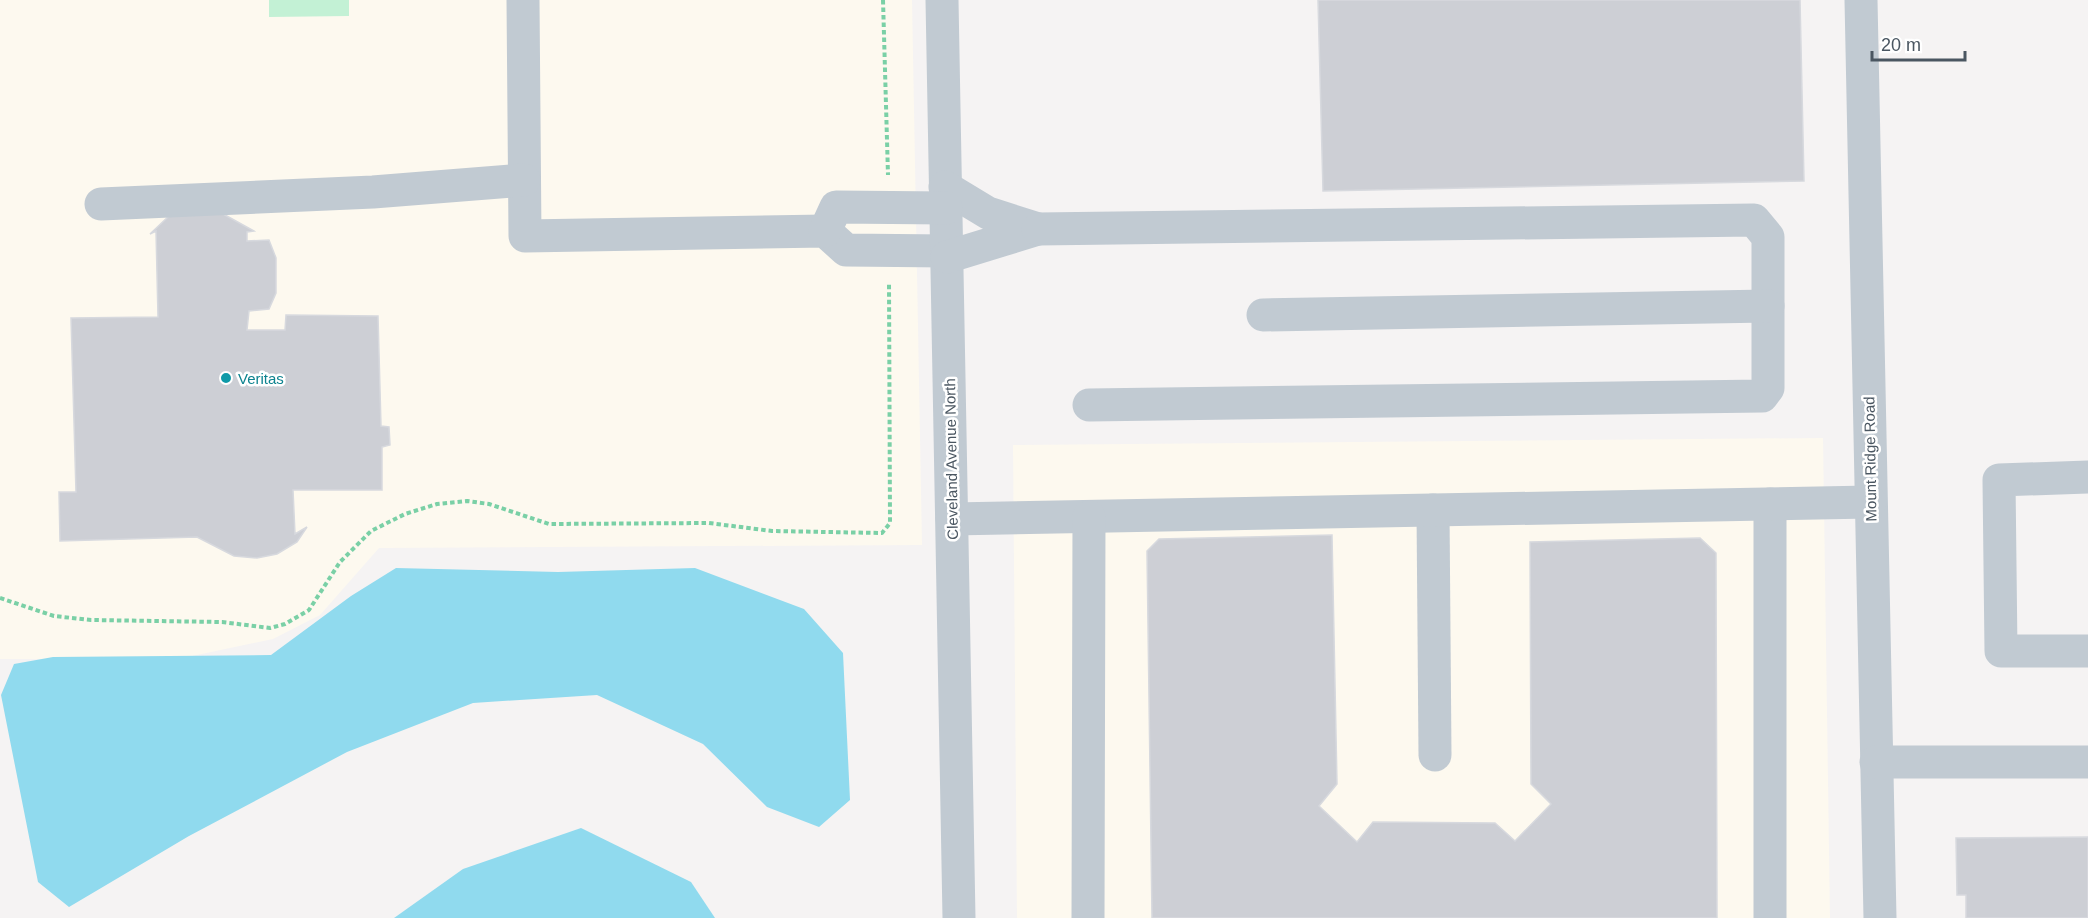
<svg xmlns="http://www.w3.org/2000/svg" width="2088" height="918" viewBox="0 0 2088 918" font-family="Arial,sans-serif">
<rect width="100%" height="100%" fill="#f5f3f3"/>
<g fill="#fdf9ef">
<polygon points="0,0 912,0 922,545 379,548 320,615 273,639 178,659 0,659"/>
<polygon points="1823,438 1830,918 1017,918 1013,445"/>
</g>
<polygon fill="#c3f1d5" points="269,0 349,0 349,16 269,17"/>
<g fill="#90daee">
<polygon points="396,568 558,572 695,568 804,609 843,653 850,800 819,827 767,807 703,744 597,695 473,703 347,752 189,836 69,907 38,882 1,695 14,664 53,657 271,655 351,596"/>
<polygon points="581,828 691,882 715,918 394,918 463,869"/>
</g>
<g fill="#cdcfd5" stroke="#d7d9de" stroke-width="1.5">
<polygon points="1318,0 1800,0 1804,181 1323,191"/>
<polygon points="216,210 254,231 247,232 247,241 269,240 276,258 276,293 269,309 249,311 247,330 285,330 286,315 378,316 381,426 389,427 390,445 382,447 382,490 293,490 295,534 307,527 297,542 277,554 257,558 234,556 197,537 60,541 59,492 76,492 71,318 158,317 156,231 150,234 169,216"/>
<polygon points="1332,535 1337,784 1319,806 1357,842 1373,822 1495,823 1515,841 1551,804 1531,784 1530,542 1700,538 1716,553 1717,918 1152,918 1147,551 1159,539"/>
<polygon points="2088,837 2088,918 1966,918 1966,895 1957,895 1956,838"/>
</g>
<g fill="none" stroke-linecap="round" stroke-linejoin="round">
<g stroke="#7ad0a6" stroke-width="4" stroke-dasharray="4.5 3" stroke-linecap="butt">
<polyline points="883,0 888,175"/>
<polyline points="0,598 54,616 91,620 222,622 270,628 285,624 309,610 340,562 371,531 405,514 437,504 467,501 489,504 549,524 709,523 772,531 882,533 890,523 889,282"/>
</g>
<g stroke="#c1cad2" stroke-width="33">
<polyline points="523,0 525,236 825,231 846,250 947,251"/>
<polyline points="942,0 959,918"/>
<polyline points="1861,0 1880,918"/>
<polyline points="945,187 988,213 1038,229 947,257"/>
<polyline points="101,204 373,192 524,180"/>
<polyline points="1038,229 1754,220 1768,237 1768,388 1762,396 1089,405"/>
<polyline points="825,231 836,207 946,208"/>
<polyline points="1263,315 1768,306"/>
<polyline points="2088,477 1999,480 2001,651 2088,651"/>
<polyline points="1770,504 1770,918"/>
<polyline points="1433,510 1435,755"/>
<polyline points="952,519 1870,502"/>
<polyline points="1876,762 2088,762"/>
<polyline points="1088,918 1089,517"/>
</g>
</g>
<circle fill="#0f9aa8" stroke="#fff" stroke-width="2" cx="226" cy="378" r="6"/>
<g text-anchor="middle" dominant-baseline="central" stroke-width="5" stroke-linejoin="round" paint-order="stroke">
<g font-size="15" fill="#0d838f" stroke="#fff" text-anchor="start">
<text x="238" y="378">Veritas</text>
</g>
<g font-size="15" fill="#4a5661" stroke="#fff">
<text transform="translate(951 459) rotate(-91)">Cleveland Avenue North</text>
<text transform="translate(1870 459) rotate(-91)">Mount Ridge Road</text>
</g>
</g>
<path d="M1872 51v9h93v-9" fill="none" stroke="#4a5661" stroke-width="3"/>
<text x="1881" y="51" font-size="18" fill="#4a5661" stroke="#ffffff" stroke-width="4.5" paint-order="stroke">20 m</text>
</svg>
